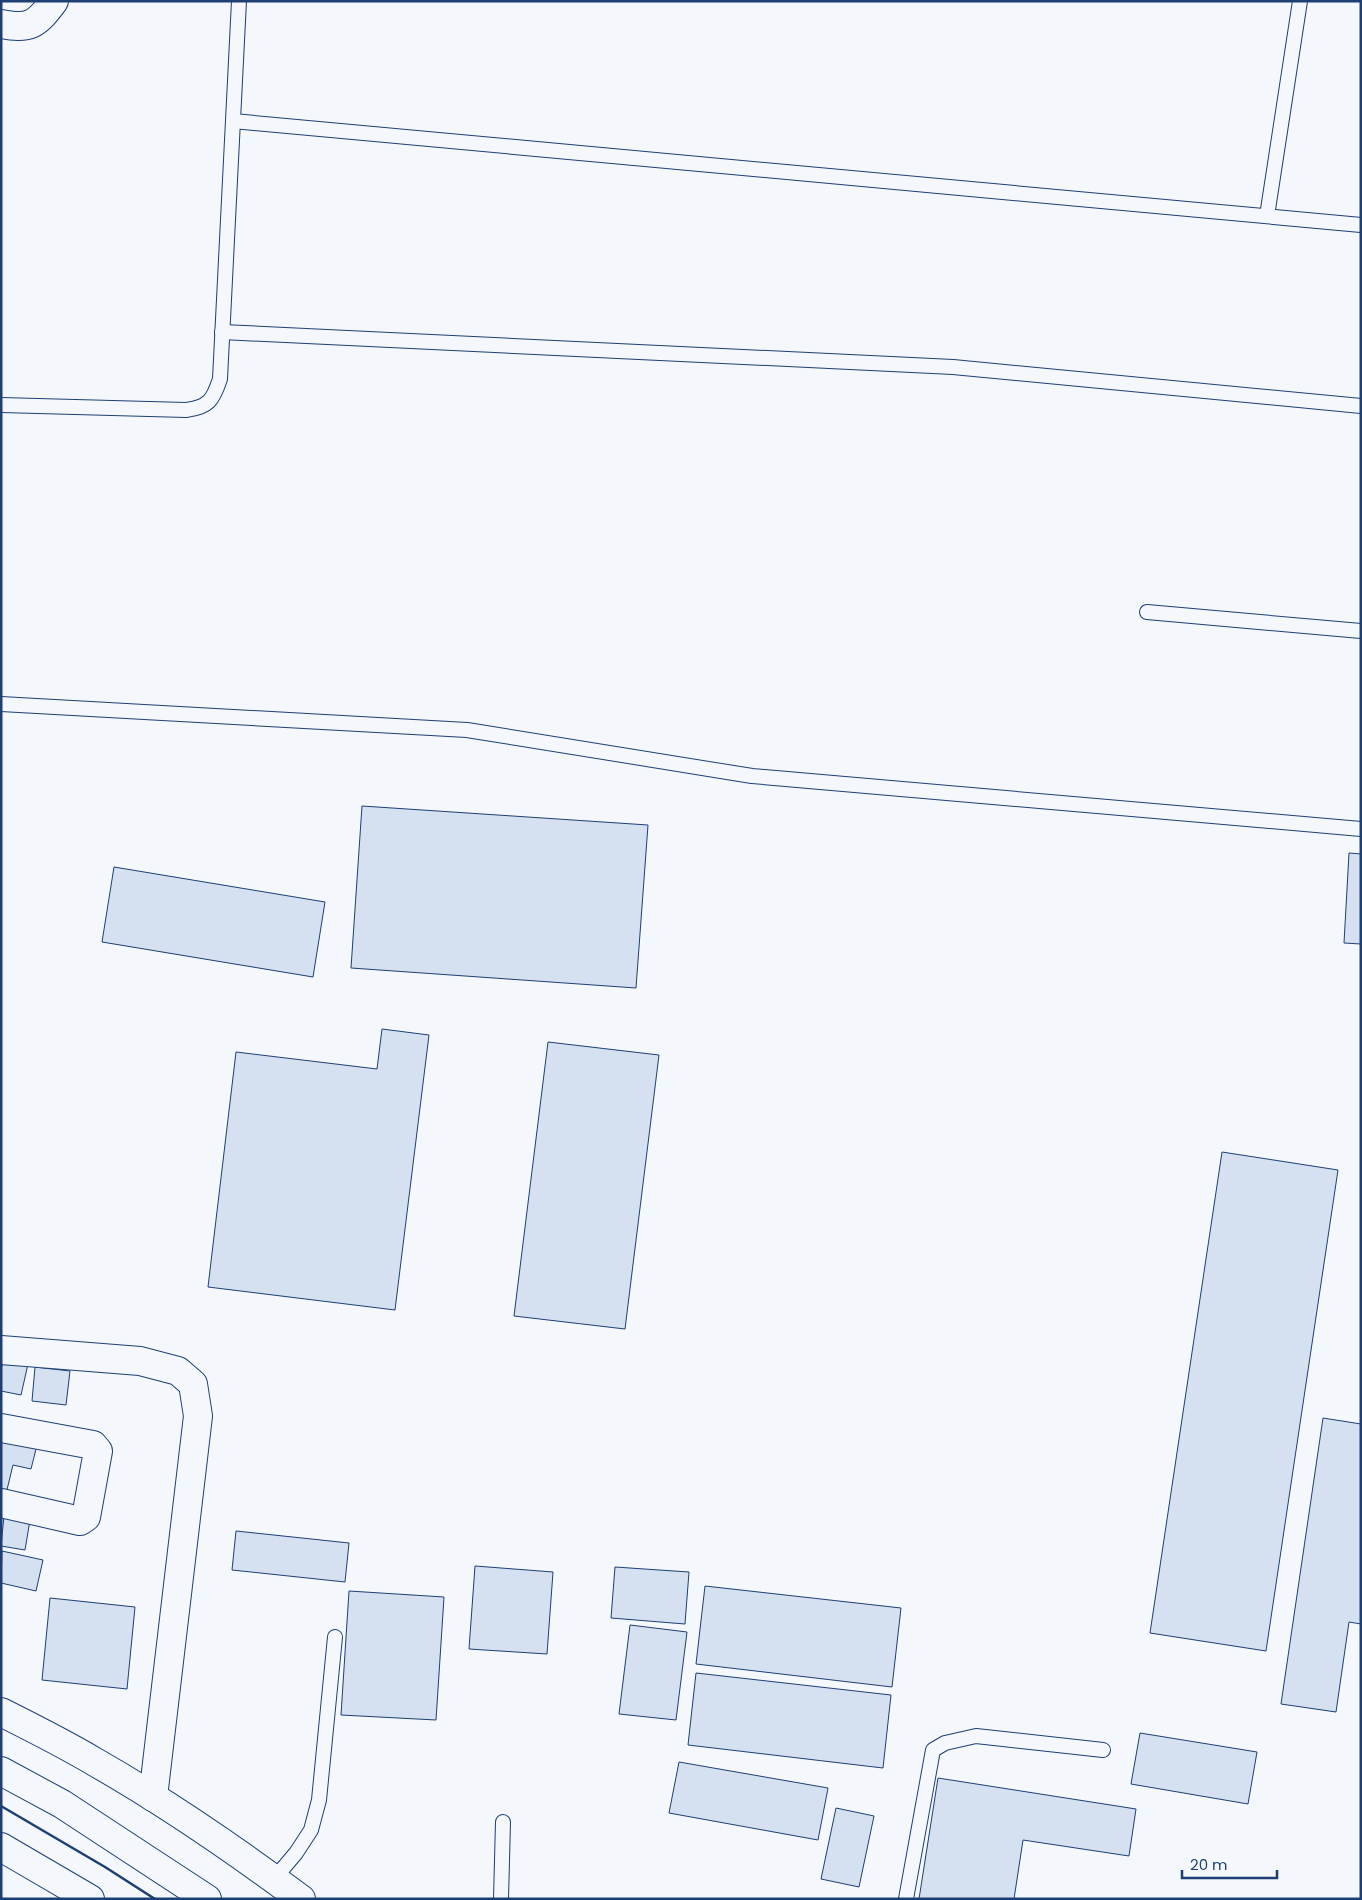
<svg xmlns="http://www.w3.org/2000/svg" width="1362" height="1900" viewBox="0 0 1362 1900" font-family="Poppins,sans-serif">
<rect width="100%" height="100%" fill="#f4f7fb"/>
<g fill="#d5e0f0" stroke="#1d3f73">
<polygon points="362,806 648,825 636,988 351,968"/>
<polygon points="1349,853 1361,854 1361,944 1344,943"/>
<polygon points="114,867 325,902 313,977 102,942"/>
<polygon points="382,1029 429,1035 395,1310 208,1287 236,1052 377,1069"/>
<polygon points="548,1042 659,1055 625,1329 514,1316"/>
<polygon points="1222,1152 1338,1170 1266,1651 1150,1633"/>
<polygon points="4,1359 28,1364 21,1395 1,1391 1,1369"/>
<polygon points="35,1367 70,1371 66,1405 32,1401"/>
<polygon points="1323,1418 1361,1424 1361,1624 1349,1622 1336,1712 1281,1704"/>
<polygon points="1,1437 37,1445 31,1469 13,1465 5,1498 1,1497"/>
<polygon points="4,1516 30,1520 25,1550 1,1546"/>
<polygon points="236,1531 349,1543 345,1582 232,1570"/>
<polygon points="2,1551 43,1560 36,1591 1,1583"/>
<polygon points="475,1566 553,1572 547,1654 469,1649"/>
<polygon points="615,1567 689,1572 685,1624 611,1618"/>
<polygon points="705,1586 901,1608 892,1687 696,1664"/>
<polygon points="349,1591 444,1597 436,1720 341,1715"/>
<polygon points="50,1598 135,1607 127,1689 42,1680"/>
<polygon points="630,1625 687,1632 676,1720 619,1714"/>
<polygon points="696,1673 891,1695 883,1768 688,1745"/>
<polygon points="1140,1733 1257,1752 1248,1804 1131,1784"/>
<polygon points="679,1762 828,1788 818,1840 669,1813"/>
<polygon points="938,1778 1136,1809 1129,1856 1023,1840 1014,1899 919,1899"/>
<polygon points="836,1808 874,1816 859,1887 821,1879"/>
</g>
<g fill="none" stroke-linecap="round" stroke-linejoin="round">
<defs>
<g id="lane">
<polyline points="233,121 1361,225"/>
<polyline points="1267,216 1300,1"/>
<polyline points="222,332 953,367 1361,406"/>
<path d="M1,405L186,410C209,407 213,400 220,379L239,1"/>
<polyline points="1147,612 1361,631"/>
<polyline points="1,704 467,730 752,776 1361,829"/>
<polyline points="274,1879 296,1853 311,1830 319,1800 335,1637"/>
<polyline points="501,1899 503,1822"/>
<polyline points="906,1899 933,1750 945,1743 976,1736 1103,1750"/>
</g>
<g id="street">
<path d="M1,24C30,30 37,24 54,1"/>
<polyline points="1,1350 140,1361 178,1371 193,1384 198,1416 153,1797"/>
<polyline points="1,1428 93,1445 98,1451 86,1517 80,1521 1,1503"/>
</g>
<path id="secondary" d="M1,1712C33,1728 65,1744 95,1762C167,1803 235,1850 301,1899"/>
<g id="highway">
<polyline points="1,1771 62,1804 207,1899"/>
<polyline points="1,1847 90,1899"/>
</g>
</defs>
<use href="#lane" stroke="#1d3f73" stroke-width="16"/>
<use href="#street" stroke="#1d3f73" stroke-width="30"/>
<use href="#secondary" stroke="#1d3f73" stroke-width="30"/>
<use href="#highway" stroke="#1d3f73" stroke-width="30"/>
<use href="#lane" stroke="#f4f7fb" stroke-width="14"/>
<use href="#street" stroke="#f4f7fb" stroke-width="28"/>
<use href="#secondary" stroke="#f4f7fb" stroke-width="28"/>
<use href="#highway" stroke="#f4f7fb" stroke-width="28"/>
<polyline stroke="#1d3f73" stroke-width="2.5" points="1,1806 105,1867 155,1899"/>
</g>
<rect width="1362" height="1900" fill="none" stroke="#1d3f73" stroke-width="5"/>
<path d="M1182 1870v8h95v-8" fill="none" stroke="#1d3f73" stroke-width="2.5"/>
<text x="1190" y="1870" font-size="15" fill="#1d3f73" stroke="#f4f7fb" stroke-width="4" paint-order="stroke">20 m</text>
</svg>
